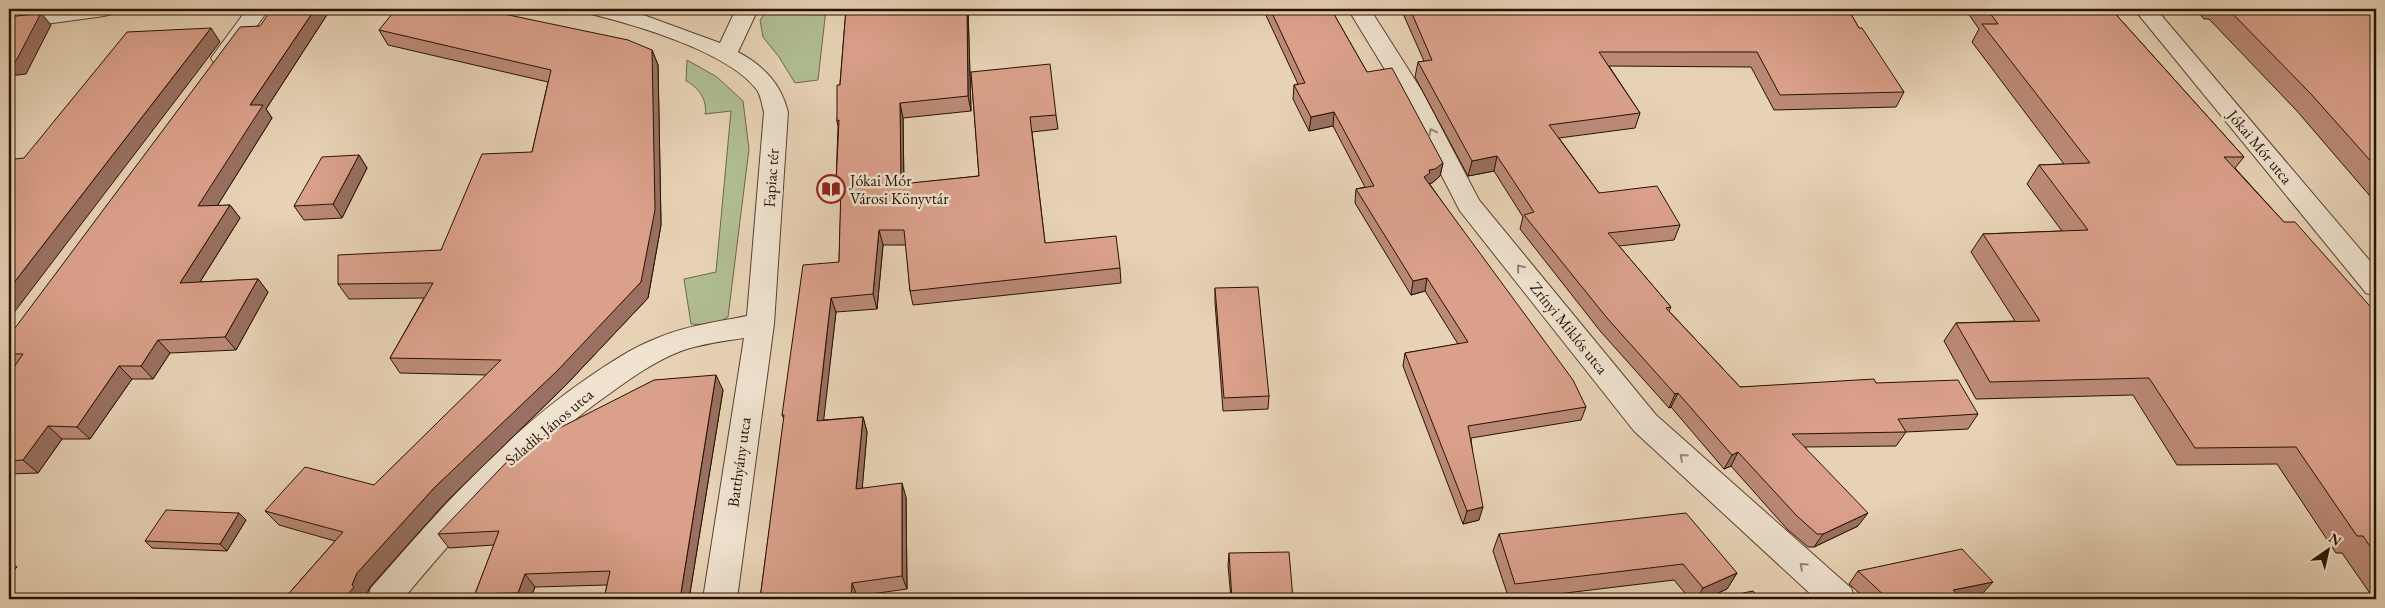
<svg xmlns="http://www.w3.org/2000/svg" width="2385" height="608" viewBox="0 0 2385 608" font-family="'EB Garamond',serif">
<rect width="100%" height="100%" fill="#e7d2b5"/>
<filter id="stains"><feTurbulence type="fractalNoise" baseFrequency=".004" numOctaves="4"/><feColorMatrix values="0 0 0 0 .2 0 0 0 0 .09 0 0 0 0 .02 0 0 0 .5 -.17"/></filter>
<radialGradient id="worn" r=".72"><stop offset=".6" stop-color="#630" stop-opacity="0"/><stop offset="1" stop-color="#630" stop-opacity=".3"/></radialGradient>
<g fill="#b0bd91" stroke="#6c6848">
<polygon points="768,9 826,9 818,80 795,83 779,57 763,37 760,20"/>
<path d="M687,60L717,77L743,101L749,149L728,317L713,325L691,324L684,279L716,272L731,111L705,114C708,101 698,86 686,81Z"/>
</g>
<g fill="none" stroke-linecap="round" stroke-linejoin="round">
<defs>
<g id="minor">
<polygon points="58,9 115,9 112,14 104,16 9,29 9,15"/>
<polygon points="247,9 269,9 230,63 222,65 214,63 211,58"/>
<path d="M588,9H627L720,43L736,9H758L738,52C764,66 781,84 788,112L774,324L737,599H703L744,338C723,341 701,344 681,351C655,361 631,378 609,394C529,450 466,524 403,599H367L371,588C437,513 503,436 586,379C608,364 630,349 655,339C684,326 716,322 747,316L764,112C762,105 761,96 757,90C729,52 636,25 591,14Z"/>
<polygon points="1348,9 1370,9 1422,91 1479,200 1656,415 1851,588 1855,599 1816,599 1634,431 1460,211 1398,91"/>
<polygon points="2134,9 2156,9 2376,268 2376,296 2366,293"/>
</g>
</defs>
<use href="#minor" stroke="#58422d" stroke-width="2"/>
<use href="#minor" fill="#efe2cf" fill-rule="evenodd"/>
</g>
<g fill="#bb8a77" stroke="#281200">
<polygon points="846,9 968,9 971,111 903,118 904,184 979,176 971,72 1056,115 1058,129 1032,132 1045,243 1120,268 1121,283 913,305 910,291 906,245 883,245 877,309 836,312 823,420 863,417 867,432 862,488 906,497 907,589 857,596 857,599 760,599 784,419 782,415 839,262 841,199 840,199 836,184 838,127 837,121"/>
<polygon points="1263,9 1331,9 1367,72 1443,163 1440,176 1432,183 1429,183 1586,407 1581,420 1471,438 1479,520 1463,524 1403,366 1405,353 1458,344 1425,291 1411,295 1355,203 1356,189 1365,187 1333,126 1309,131 1293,99 1294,85 1298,84"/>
<polygon points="1401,9 1848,9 1859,28 1904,92 1896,107 1774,110 1751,67 1609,66 1640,113 1635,128 1559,138 1599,193 1680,225 1674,240 1619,246 1671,307 1669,311 1740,387 1876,383 1978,414 1968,429 1906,432 1896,446 1805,447 1858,526 1814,547 1808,547 1787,529 1731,466 1724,469 1671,407 1669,408 1601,332 1520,229 1523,217 1494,171 1468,176 1415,77 1418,62 1424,61"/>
<polygon points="1965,9 2111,9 2244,157 2235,168 2284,222 2376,313 2376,599 2374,599 2342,553 2336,553 2277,464 2177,465 2133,395 1976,399 1944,341 1956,323 2015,321 1971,252 1983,234 2062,231 2027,184 2039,165 2064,164 1972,42 1979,29"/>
<polygon points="2195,9 2376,9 2376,203 2297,111 2209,19 2204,19"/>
<polygon points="330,10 266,109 272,118 217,206 230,205 240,218 200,282 258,279 268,292 236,350 170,353 153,379 132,379 90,439 62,439 38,473 9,474 9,374 14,367 9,366 9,336 260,26"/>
<polygon points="379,30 652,50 658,65 661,225 648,298 565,386 445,503 370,587 365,598 284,599 335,541 279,525 265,511 374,485 487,375 400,373 390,358 424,298 349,299 338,284 441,250 532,152 548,82 388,45"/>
<polygon points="359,155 367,168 342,218 304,220 294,206"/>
<polygon points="1215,288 1269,396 1268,409 1223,411 1215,302"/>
<polygon points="723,390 689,599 604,599 607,585 535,587 530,599 480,599 475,594 494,545 449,548 438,534"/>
<polygon points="239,513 246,520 227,551 152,548 145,541"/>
<polygon points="1499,534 1737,573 1727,589 1705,599 1690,599 1674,580 1516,599 1509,599 1493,551"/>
<polygon points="1229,553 1293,599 1231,599 1228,565"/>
<polygon points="1858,571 1982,594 1961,599 1962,599 1866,599 1849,584"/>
</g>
<g fill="#997061" stroke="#281200">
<polygon points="9,9 47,9 9,15"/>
<polygon points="315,9 330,9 330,10 266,109 272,118 209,219 198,206 250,105"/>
<polygon points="967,9 968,9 971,111 968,96"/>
<polygon points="41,13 51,25 26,74 9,76 9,62"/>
<polygon points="211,28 220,42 9,319 9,289"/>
<polygon points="652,50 658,65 661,225 648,298 565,386 445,503 370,587 365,598 366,599 344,599 352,585 357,573 434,488 641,282"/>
<polygon points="900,103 903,118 904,199 901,184"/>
<polygon points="1334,112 1333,126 1309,131 1311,117"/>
<polygon points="359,155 367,168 342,218 333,204"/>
<polygon points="1497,156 1494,171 1468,176 1472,161"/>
<polygon points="1443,163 1440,176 1432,183 1428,184 1424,177 1429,170"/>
<polygon points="230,205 240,218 191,296 180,283"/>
<polygon points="879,230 883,245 877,309 873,294"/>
<polygon points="1427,278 1425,291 1411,295 1413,281"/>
<polygon points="258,279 268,292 236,350 225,337"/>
<polygon points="831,298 836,312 822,435 817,421"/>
<polygon points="158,340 170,353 153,379 141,366"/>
<polygon points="119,366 132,379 90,439 77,427"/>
<polygon points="716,375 723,390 689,599 680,599"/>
<polygon points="1678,393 1671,407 1669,408 1675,394"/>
<polygon points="863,417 867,432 861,503 856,489"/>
<polygon points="48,426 62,439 38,473 23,460"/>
<polygon points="1738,452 1731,466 1724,469 1732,455"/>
<polygon points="902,483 906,497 907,589 902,576"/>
<polygon points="1483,507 1479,520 1463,524 1467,511"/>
<polygon points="239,513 246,520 227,551 220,544"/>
<polygon points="1868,513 1858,526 1814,547 1823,534"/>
<polygon points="9,561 17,567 9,576"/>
<polygon points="1737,573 1727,589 1705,599 1697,599 1703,588"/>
<polygon points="525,574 535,587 530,599 523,599 518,593"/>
<polygon points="1993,582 1982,594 1958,599 1953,590"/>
<polygon points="852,583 857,596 857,599 851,599"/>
</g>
<g fill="#daa08a" stroke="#281200">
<polygon points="272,9 315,9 250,105 263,105 198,206 230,205 180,283 258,279 225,337 158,340 141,366 119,366 77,427 48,426 23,460 9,461 9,374 23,354 9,354 9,336 240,27 260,26"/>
<polygon points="396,9 480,9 628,40 652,50 655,210 641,282 557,371 434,488 357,573 352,585 354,587 344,599 284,599 343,532 265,511 305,467 374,485 501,360 390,358 433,283 338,284 338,255 441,250 482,154 532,152 551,70 379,30"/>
<polygon points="846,9 967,9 968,96 900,103 901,184 979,176 971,72 1050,64 1056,115 1030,117 1045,243 1116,236 1120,268 910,291 904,230 879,230 873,294 831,298 817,421 863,417 856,489 902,483 902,576 852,583 851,599 760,599 784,415 782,415 803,265 839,262 841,184 836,184 839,120 837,121 837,85 840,85"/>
<polygon points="1270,9 1331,9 1367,72 1392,68 1443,163 1435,169 1429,170 1430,173 1424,177 1573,380 1586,407 1468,426 1483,507 1467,511 1405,353 1468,342 1427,278 1413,281 1356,189 1374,186 1334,112 1311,117 1294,85 1305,83"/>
<polygon points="1410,9 1848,9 1859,28 1862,28 1904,92 1780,95 1757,52 1599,52 1640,113 1549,125 1599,193 1657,186 1680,225 1608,233 1671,307 1666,308 1740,387 1874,379 1876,383 1958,380 1978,414 1898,419 1906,432 1792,434 1868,513 1823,534 1817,534 1796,515 1738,452 1732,455 1678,393 1675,394 1607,318 1524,215 1534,212 1497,156 1472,161 1418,62 1432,60"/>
<polygon points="1987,9 2111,9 2244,157 2224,157 2284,222 2295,222 2376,313 2376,555 2363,536 2357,536 2296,447 2195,448 2149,378 1990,382 1956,323 2040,321 1983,234 2088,230 2039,165 2090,163 1982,24 1998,24"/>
<polygon points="2228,9 2376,9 2376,167 2311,94"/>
<polygon points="41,13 16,61 9,62 9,17"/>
<polygon points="211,28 9,289 9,166 15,159 24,158 127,32"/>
<polygon points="359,155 333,204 294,206 322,157"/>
<polygon points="1258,287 1269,396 1224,398 1215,288"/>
<polygon points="716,375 680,599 604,599 610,571 525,574 518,593 475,594 499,531 438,534 520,448 654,380"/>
<polygon points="166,510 239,513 220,544 145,541"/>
<polygon points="1686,513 1737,573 1703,588 1683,564 1515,584 1499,534"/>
<polygon points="1962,549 1993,582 1953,590 1962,599 1888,599 1858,571"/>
<polygon points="1289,552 1293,599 1232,599 1229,553"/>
<polygon points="1753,591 1760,599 1714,599"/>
</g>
<defs><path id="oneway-chevron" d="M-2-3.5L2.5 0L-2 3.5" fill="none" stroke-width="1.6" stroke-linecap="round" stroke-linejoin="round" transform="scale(1.25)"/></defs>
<g stroke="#958472">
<use href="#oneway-chevron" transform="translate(1432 132) rotate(-117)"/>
<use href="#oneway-chevron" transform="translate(1520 268) rotate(-129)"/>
<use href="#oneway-chevron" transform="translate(1683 457) rotate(-138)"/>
<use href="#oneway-chevron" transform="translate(1803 566) rotate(-138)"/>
</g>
<defs>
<symbol id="library-ring" viewBox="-11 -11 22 22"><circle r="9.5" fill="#efe2cf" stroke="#8f2418" stroke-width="1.5"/><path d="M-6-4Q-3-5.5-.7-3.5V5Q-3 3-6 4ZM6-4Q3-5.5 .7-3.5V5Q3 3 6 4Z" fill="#8f2418"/></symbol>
</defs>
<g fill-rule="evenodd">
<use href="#library-ring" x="815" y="173" width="32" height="32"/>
</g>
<g text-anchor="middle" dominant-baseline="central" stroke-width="5" stroke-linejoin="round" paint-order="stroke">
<g font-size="16" fill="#281200" stroke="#efe2cf">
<text transform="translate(2260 147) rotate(50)">Jókai Mór utca</text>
<text transform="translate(771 178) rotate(-86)">Fapiac tér</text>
<text transform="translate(1569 328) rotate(51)">Zrínyi Miklós utca</text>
<text transform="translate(549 427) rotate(-40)">Szladik János utca</text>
<text transform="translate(739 462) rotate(-82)">Batthyány utca</text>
</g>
<g font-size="16" fill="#281200" stroke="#efe2cf" text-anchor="start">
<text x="850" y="180">Jókai Mór<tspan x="850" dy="18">Városi Könyvtár</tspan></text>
</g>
</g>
<rect width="2385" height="608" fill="none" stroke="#e7d2b5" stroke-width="30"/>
<rect x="10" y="10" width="2365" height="588" fill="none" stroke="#281200" stroke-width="2.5"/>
<rect x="15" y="15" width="2355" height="578" fill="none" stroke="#281200"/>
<g transform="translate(2328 550) rotate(34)" stroke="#efe2cf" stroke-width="4" paint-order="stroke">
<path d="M0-4L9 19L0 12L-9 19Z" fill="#281200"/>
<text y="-8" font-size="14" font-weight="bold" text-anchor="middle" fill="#281200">N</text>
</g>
<rect width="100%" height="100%" filter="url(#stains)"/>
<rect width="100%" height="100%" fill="url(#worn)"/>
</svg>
